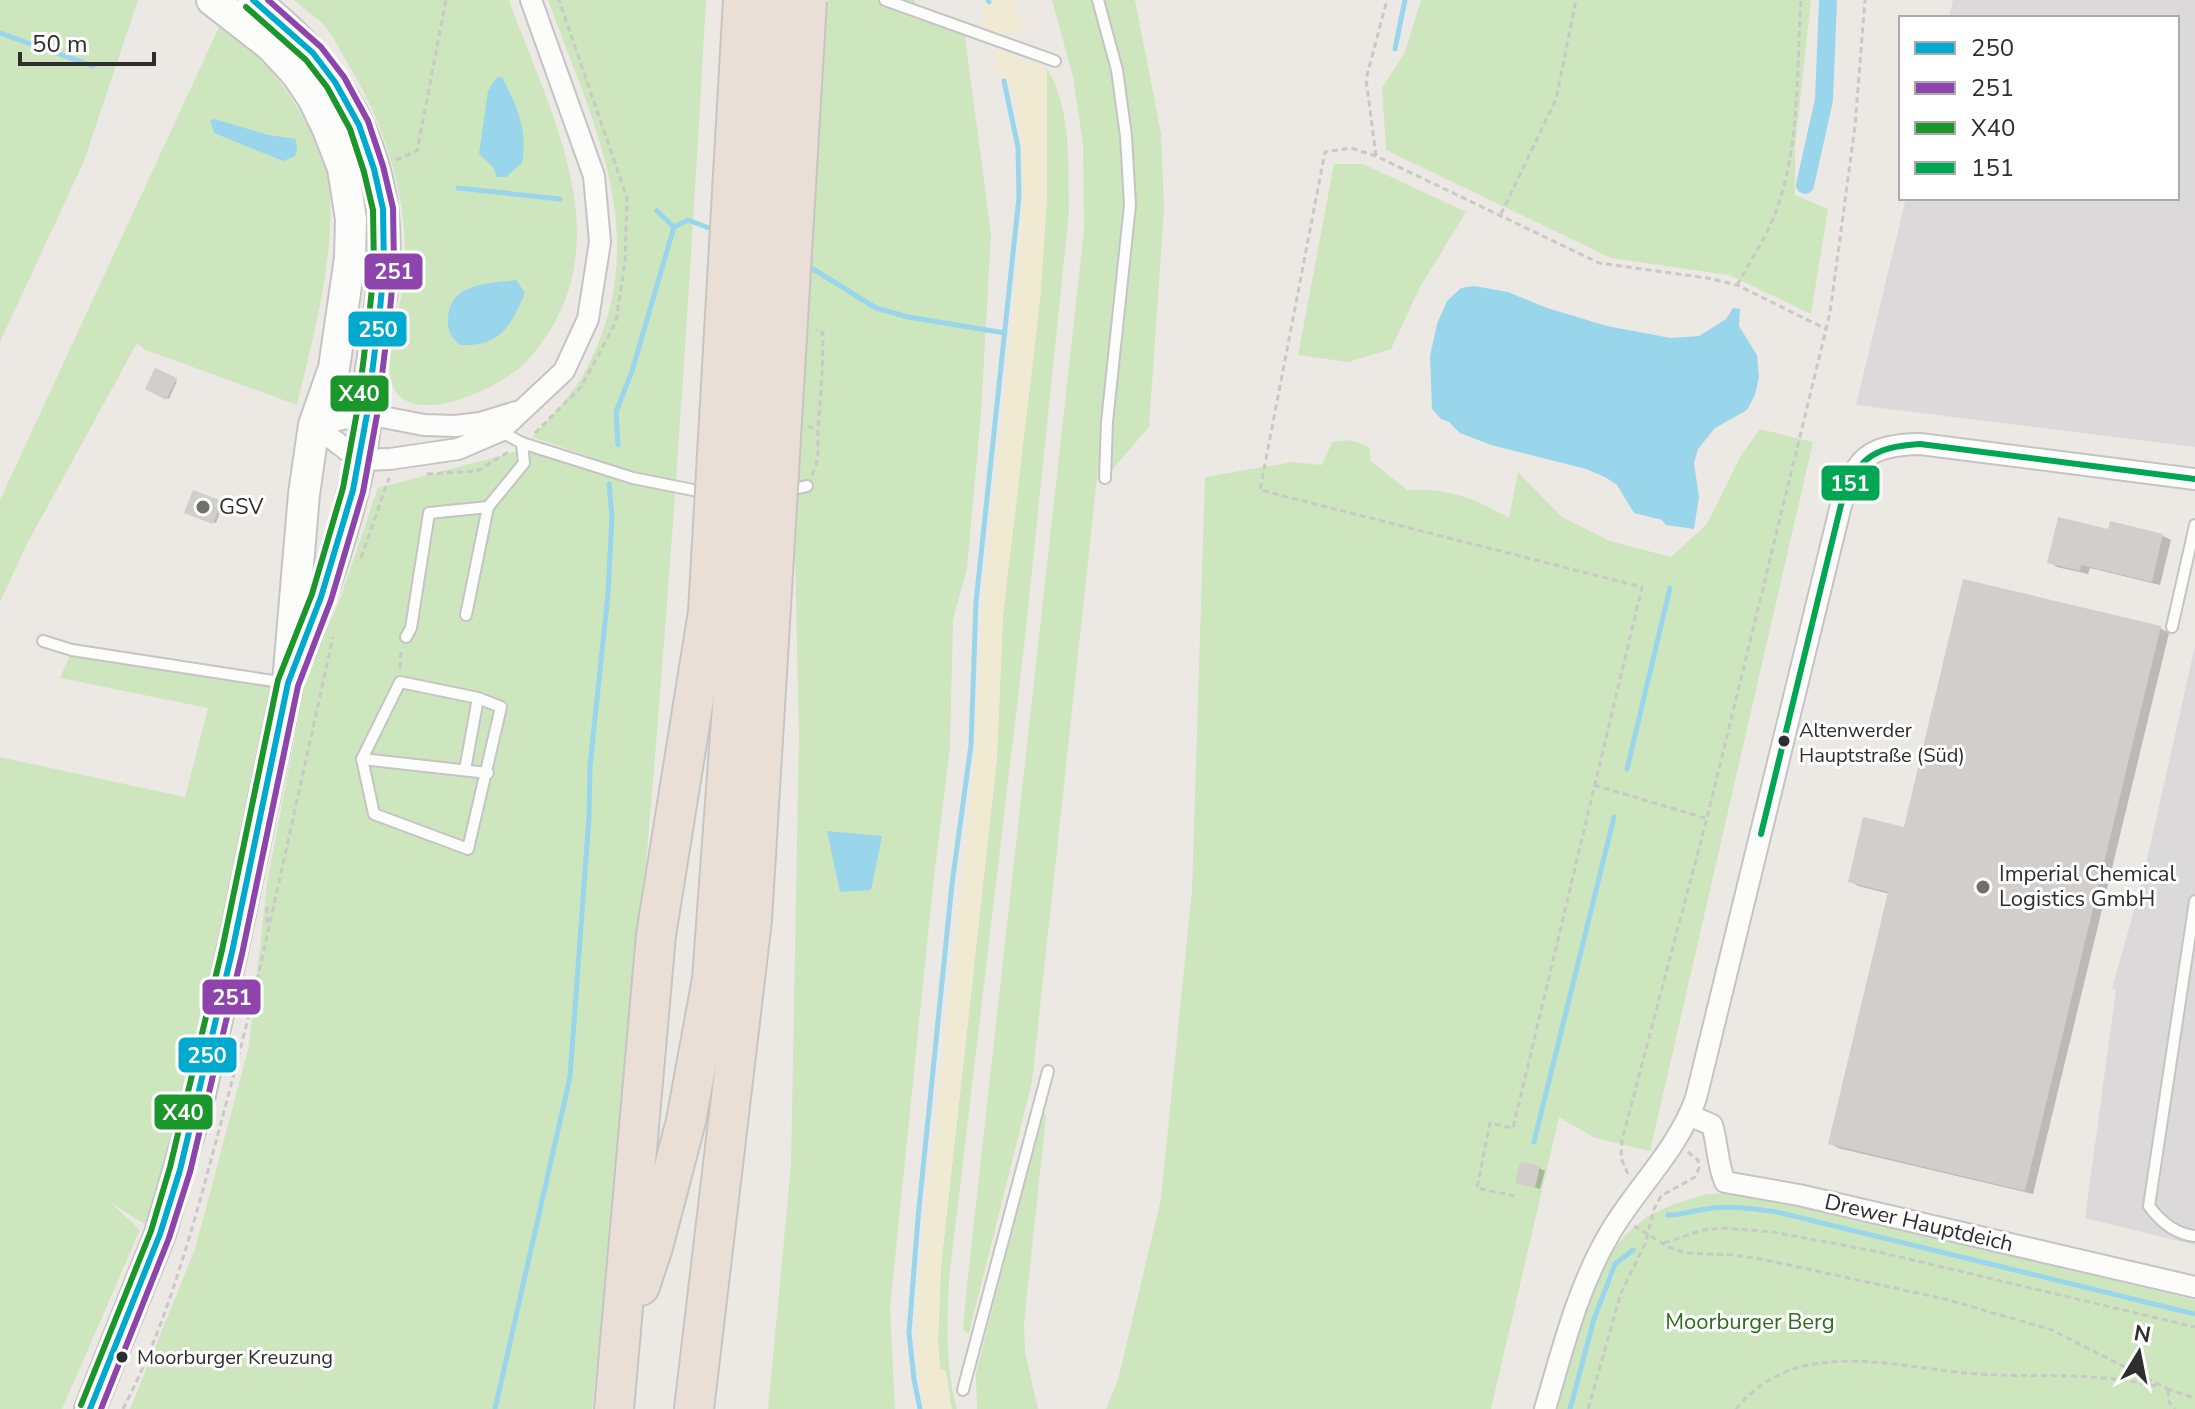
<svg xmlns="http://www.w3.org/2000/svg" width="2195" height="1409" viewBox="0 0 2195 1409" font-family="'Nunito Sans',sans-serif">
<rect width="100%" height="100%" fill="#ece8e4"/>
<g fill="#dcd9db">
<polygon points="1953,0 2195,0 2195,447 1856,405 1906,198 2177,198 2177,18 1949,18"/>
<polygon points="2195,646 2195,1245 2085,1218 2116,990 2112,989 2142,882"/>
</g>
<g fill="#cee6be">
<polygon points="0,0 138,0 84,161 0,342"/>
<path d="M294,0H509C552,120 629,251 525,363C501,387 411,431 392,385C383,361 402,305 404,277C410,200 385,123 345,59C338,47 331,33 322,23C313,15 303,8 294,0Z"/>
<path d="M548,0H706C680,471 645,941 592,1409H130L195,1249L249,1046L267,883L306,678L340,599L378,488L534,447L590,462L591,457L532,437C551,416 573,395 586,370C655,237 594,126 548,0Z"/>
<polygon points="828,0 915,0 914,11 964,29 991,234 981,414 967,568 953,620 950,746 932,895 890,1308 895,1409 768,1409 791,1166 799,734 794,510"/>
<polygon points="1052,0 1094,0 1114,75 1121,120 1125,217 1032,1082 969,1333 965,1332 963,1328 968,1276 1084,230 1083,144 1073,77"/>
<polygon points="1098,0 1135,0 1161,133 1164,210 1149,427 1105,478 1130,204 1126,136"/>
<polygon points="1421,0 1811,0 1795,148 1795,195 1828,209 1811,314 1729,275 1611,258 1386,150 1382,88 1405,52"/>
<path d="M221,23C263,59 284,80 310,130C316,144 325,160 328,175C338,250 314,332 297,405L146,350L137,343L28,542L0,602V500Z"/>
<path d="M1047,69C1072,109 1068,166 1069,212L1025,638L949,1280C947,1323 945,1367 957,1409H952L940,1369L938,1342L941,1266L997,758L1003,615L1040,300L1047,197Z"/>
<polygon points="1334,164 1363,164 1466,212 1420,287 1391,349 1348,362 1298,355"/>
<path d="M1760,429L1813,442L1650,1151L1595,1138L1559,1117L1491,1409H1106L1118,1380L1161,1199L1192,890L1205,477L1293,462L1322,465L1332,442L1351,440L1369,447L1371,461L1407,490C1445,487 1477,499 1509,518L1518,472L1562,517L1610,541L1671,557L1707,524L1740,457Z"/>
<polygon points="72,650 288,683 160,1234 111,1203 140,1230 62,1409 0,1409 0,757 185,797 208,708 60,678"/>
<polygon points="1043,1110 1046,1117 1024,1323 1025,1352 1038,1409 977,1409 976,1373"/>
<polygon points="1741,1192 1769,1196 2195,1300 2195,1409 1555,1409 1590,1282 1625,1235 1648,1216 1674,1204 1707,1194"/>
</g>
<g fill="#f0ead3">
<path d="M994,0H1014L1018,16L1028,27C1012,39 1000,33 982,27L983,3L993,2Z"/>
<path d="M994,48L1047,69V197L1040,300L1003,615L997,758L941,1266L938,1342L940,1369L946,1371L952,1409H925C915,1368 916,1328 918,1286L972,785L982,617L1021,232C1023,181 1024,131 1010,81H1004L998,75Z"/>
</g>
<g fill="#99d6ec">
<path d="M502,77C517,106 528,130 522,163L506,177H497L493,167L479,154L488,91L496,78Z"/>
<polygon points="214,119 269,135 296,139 297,149 295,156 283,161 214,133 210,121"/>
<path d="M516,280L525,293C511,326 500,347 460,345C451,337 447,331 448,318C450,282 489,284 516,280Z"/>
<polygon points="1474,286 1508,292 1547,308 1607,326 1671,338 1699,336 1726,319 1733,308 1740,309 1739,326 1757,355 1759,377 1755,395 1747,410 1715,428 1698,449 1694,463 1699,497 1694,529 1666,525 1662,520 1634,513 1617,485 1605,477 1586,469 1491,445 1460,433 1449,422 1441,419 1432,409 1430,356 1437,324 1447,301 1461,288"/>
<polygon points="827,831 882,836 871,890 840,892"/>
</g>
<g fill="#0003">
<polygon points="156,371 177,381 169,399 147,388"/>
<polygon points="194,493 223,504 216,523 187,512"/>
<polygon points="2111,524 2163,536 2171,540 2160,585 2090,568 2088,574 2057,567 2049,562 2110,531"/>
<polygon points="2160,628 2169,633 2033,1194 1838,1148 1830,1143 1890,894 1858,886 1850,881 1905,829"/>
<polygon points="1539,1168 1545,1171 1540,1189 1517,1182"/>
</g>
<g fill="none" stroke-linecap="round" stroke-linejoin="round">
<g stroke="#99d6ec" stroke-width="5">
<polyline points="988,0 989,2"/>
<polyline points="0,33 93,66"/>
<polyline points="1395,49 1405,0"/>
<polyline points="458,188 560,199"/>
<polyline points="674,227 688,220 717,231"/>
<polyline points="805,264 876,308 908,317 1005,333"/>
<polyline points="618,445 616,412 632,371 674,227 657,211"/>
<polyline points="1627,769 1670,588"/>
<polyline points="1534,1142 1614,817"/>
<path d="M1668,1215C1681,1215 1692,1211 1706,1209C1728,1205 1755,1209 1777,1212L2195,1314"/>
<polyline points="495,1409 570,1077 589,817 590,766 608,594 612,517 609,484"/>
<polyline points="920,1409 914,1379 909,1333 918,1218 952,884 971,745 976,602 1019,197 1018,147 1004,81"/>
<polyline points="1570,1409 1594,1319 1615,1264 1633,1250"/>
</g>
<polyline stroke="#99d6ec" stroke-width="18" points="1805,185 1824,100 1828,0"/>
</g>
<g fill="#d1cecb">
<polygon points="155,368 177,378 166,400 145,389"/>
<polygon points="193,490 222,501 213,524 184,513"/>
<polygon points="2058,517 2108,529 2110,521 2163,534 2152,582 2081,565 2080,571 2047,563"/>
<polygon points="1963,579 2161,626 2025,1191 1828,1144 1888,892 1848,882 1863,817 1904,827"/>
<polygon points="1520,1162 1540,1166 1535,1188 1515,1183"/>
</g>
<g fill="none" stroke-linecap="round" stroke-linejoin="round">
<defs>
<g id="service">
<polyline points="885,0 1055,61"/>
<polyline points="1098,0 1117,70 1126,136 1130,205 1107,422 1105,478"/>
<polyline points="500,431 522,443 633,478 708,493"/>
<polyline points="786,491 807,486"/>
<polyline points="466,615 488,507 524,463 522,443"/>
<polyline points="2172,627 2195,525"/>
<polyline points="406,637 411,628 429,513 488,507"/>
<polyline points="43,641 72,650 286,683"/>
<polygon points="400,682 478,698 501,707 468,849 374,814 362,759"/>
<polyline points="362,759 488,773"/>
<polyline points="465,770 478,698"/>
<path d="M2195,901L2149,1206C2160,1221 2175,1234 2195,1236"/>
<polyline points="963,1390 1048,1071"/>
</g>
<g id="minor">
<polyline points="314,425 360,460 390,459 458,449 500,431 564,371 588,319 600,242 594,176 531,0"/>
<polyline points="314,425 367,414 424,425 455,426 480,423 516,412"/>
<path d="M1689,1115L1712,1125C1718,1144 1717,1164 1725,1182L1799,1195L2195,1287"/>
<path d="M1545,1409C1563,1348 1578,1286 1611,1231C1638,1186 1678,1149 1696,1098L1841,505C1856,457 1869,445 1920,444L2195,479"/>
</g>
<g id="secondary">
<path d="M253,0C340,66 391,155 384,266C382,301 376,335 371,369C367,399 366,430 360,460C347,525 324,589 300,652"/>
<polyline points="90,1409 160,1234 199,1099 232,952 288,683 304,494 314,425 334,368 350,258 351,219 343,168 328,129 313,98 296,73 271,46 212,0"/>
</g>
<g id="motorway">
<polyline points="640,1286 653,1247 686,1121 712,979 738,626"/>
<polyline points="614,1409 656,935 708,612"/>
<polyline points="694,1409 752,920 769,640"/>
</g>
</defs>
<use href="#service" stroke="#c5c4c5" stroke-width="14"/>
<use href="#minor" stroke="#c5c4c5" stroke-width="24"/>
<use href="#secondary" stroke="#c5c4c5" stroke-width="34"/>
<use href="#motorway" stroke="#c6c5c4" stroke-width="42"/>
<g stroke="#c9c9c8" stroke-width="3" stroke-dasharray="6 4" stroke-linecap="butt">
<polyline points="1376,156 1366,79 1387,0"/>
<polyline points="396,160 417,151 446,0"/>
<polyline points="1501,214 1556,99 1576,0"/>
<path d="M1737,285C1748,266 1760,246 1770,226C1801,156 1796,75 1801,0"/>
<polyline points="808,426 818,431"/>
<polyline points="535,433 581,387 616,322 625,261 627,198 559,0"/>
<polyline points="427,474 477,471 510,451"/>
<path d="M812,475C821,458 817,445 818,427C821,395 823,365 823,333L816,330"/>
<polyline points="361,558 389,478"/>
<polyline points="400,668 401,651"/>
<polyline points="1594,785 1705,818"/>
<polyline points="267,907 267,924"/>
<polyline points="268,932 333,637"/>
<polyline points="1628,1174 1621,1158 1622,1140 1707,818 1830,313 1855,126 1865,0"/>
<polyline points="1515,1196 1477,1188 1490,1123 1513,1128 1642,587 1260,490 1325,152 1351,148 1376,156 1599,263 1707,278 1737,285 1826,329"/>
<polyline points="1634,1226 1667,1246 1684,1253 1733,1255 1761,1259 1945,1299 2052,1330 2168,1389"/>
<polyline points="1664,1243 1703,1230 1722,1228 1773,1232 1879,1252 2195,1327"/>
<polyline points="2167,1389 2195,1398"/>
<polyline points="2168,1390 2169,1402 2175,1409"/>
<path d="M123,1409C164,1330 189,1242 212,1156C232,1082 252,1007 268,931"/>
<polyline points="1588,1409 1621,1293 1645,1244 1654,1209 1661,1196 1695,1177 1699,1168 1698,1160 1688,1152"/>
<path d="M1736,1409C1755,1385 1783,1369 1813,1364C1868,1355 1923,1370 1977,1374C2042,1378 2094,1371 2160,1387"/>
</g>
<use href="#service" stroke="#fcfcfb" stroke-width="10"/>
<use href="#minor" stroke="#fcfcfb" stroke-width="20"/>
<use href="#secondary" stroke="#fcfcfb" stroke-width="30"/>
<use href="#motorway" stroke="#eadfd6" stroke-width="38"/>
<defs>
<g id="motorway-bridge">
<polyline points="708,612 743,0"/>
<polyline points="738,626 776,0"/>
<polyline points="769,640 807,0"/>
</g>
</defs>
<use href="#motorway-bridge" stroke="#c6c5c4" stroke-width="42" stroke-linecap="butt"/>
<use href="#motorway-bridge" stroke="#eadfd6" stroke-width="38"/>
<defs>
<polyline id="bus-1" points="90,1409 160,1234 180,1170 232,952 288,683 321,597 353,490 367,414 380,309 384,267 383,209 374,169 359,125 335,82 313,53 253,0"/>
<polyline id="bus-2" points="101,1409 169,1238 190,1172 242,954 298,686 331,600 363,492 377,415 390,310 394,267 393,208 383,166 368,121 344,77 321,47 268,0"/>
<polyline id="bus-3" points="81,1405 151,1231 170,1167 222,950 278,680 312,594 343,488 357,412 370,308 374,267 373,210 364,172 350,129 327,87 306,60 246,7"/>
<path id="bus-4" d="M1761,834L1841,505C1857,459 1871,447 1920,444L2195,479"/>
</defs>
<use href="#bus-1" stroke="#fff" stroke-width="12"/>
<use href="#bus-2" stroke="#fff" stroke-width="12"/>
<use href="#bus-3" stroke="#fff" stroke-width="12"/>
<use href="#bus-4" stroke="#fff" stroke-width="12"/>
<use href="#bus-1" stroke="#00a9ce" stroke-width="6"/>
<use href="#bus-2" stroke="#8e44ad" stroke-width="6"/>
<use href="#bus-3" stroke="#1a962b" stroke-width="6"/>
<use href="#bus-4" stroke="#00a651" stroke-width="6"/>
</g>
<g fill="#706f6e" stroke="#fff" stroke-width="3">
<circle cx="203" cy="507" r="8"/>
<circle cx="1983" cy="887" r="8"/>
</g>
<g fill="#2e2e2e" stroke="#fff" stroke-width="3">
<circle cx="1784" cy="741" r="7"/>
<circle cx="122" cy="1357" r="7"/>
</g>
<g text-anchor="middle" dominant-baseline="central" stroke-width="6" stroke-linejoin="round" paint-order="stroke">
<g font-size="20" fill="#2e2e2e" stroke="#fff" text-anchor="start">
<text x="1799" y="730">Altenwerder<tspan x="1799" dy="25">Hauptstraße (Süd)</tspan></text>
<text x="137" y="1357">Moorburger Kreuzung</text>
</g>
<g font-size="22" fill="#2e2e2e" stroke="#fff" text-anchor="start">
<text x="219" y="507">GSV</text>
<text x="1999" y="874">Imperial Chemical<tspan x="1999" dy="25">Logistics GmbH</tspan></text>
</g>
<g font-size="22" fill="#2e2e2e" stroke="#fff">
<text transform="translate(1919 1223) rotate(13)">Drewer Hauptdeich</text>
</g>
<g font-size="22" fill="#2c6e1b" stroke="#fff">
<text x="1750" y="1322">Moorburger Berg</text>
</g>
</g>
<g stroke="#fff" stroke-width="3">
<rect x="363" y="252" width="61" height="39" rx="8" fill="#8e44ad"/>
<rect x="347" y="310" width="61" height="38" rx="8" fill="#00a9ce"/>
<rect x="329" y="374" width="61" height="39" rx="8" fill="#1a962b"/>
<rect x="1820" y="464" width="61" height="38" rx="8" fill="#00a651"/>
<rect x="201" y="978" width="61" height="38" rx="8" fill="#8e44ad"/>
<rect x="177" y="1036" width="61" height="38" rx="8" fill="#00a9ce"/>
<rect x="153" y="1093" width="61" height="38" rx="8" fill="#1a962b"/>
</g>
<g font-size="22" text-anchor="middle" font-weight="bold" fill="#fff">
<text x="394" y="279">251</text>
<text x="378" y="337">250</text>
<text x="359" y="401">X40</text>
<text x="1850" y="491">151</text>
<text x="232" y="1005">251</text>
<text x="207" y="1063">250</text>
<text x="183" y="1120">X40</text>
</g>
<rect x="1899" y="16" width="280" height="184" fill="#ffffff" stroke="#ababab" stroke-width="2"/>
<rect x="1915" y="42" width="40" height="12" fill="#00a9ce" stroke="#ababab" stroke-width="2"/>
<text x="1971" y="56" font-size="24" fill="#2e2e2e">250</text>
<rect x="1915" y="82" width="40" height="12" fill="#8e44ad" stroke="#ababab" stroke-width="2"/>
<text x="1971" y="96" font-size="24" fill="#2e2e2e">251</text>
<rect x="1915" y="122" width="40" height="12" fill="#1a962b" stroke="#ababab" stroke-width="2"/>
<text x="1971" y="136" font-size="24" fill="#2e2e2e">X40</text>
<rect x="1915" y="162" width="40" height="12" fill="#00a651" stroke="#ababab" stroke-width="2"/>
<text x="1971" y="176" font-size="24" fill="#2e2e2e">151</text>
<g transform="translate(2139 1353) rotate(10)" stroke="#ffffff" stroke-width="6" paint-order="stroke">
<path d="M0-6L14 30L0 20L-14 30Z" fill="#2e2e2e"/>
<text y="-12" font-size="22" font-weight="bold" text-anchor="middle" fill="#2e2e2e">N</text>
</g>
<path d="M20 52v12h134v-12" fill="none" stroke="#2e2e2e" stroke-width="4"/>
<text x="32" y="52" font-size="24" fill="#2e2e2e" stroke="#ffffff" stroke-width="6" paint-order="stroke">50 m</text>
</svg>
